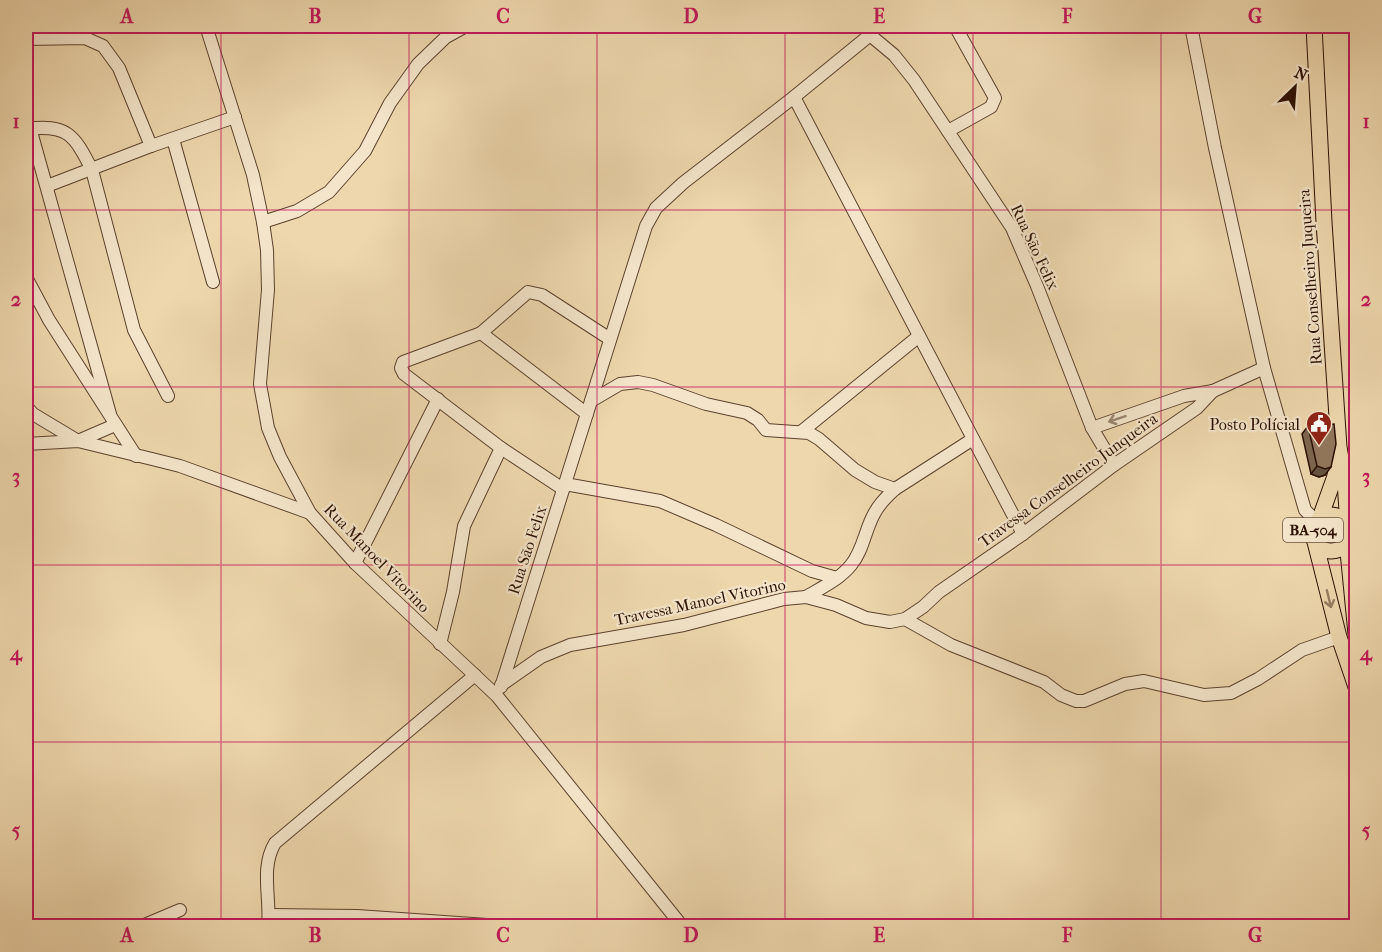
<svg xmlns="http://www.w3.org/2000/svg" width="1382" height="952" viewBox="0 0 1382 952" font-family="'IM FELL French Canon',serif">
<rect width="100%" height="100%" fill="#eed7ad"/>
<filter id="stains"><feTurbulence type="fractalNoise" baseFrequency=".00333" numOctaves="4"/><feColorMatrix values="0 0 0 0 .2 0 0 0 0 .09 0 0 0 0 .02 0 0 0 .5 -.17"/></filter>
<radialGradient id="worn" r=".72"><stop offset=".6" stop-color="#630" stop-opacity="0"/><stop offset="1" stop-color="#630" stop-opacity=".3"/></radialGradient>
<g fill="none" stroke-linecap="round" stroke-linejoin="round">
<defs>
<g id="minor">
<polyline points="206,26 253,175 263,222 267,250 268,290 260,384 268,428 280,457 310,513 355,563 497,696 682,926"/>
<polyline points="863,26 870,35 894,55 914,80 1012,228 1037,286 1092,428 1114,465"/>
<polyline points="1191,26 1215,148 1264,368 1305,510 1317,522"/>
<polyline points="26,39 85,38 103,46 119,68 151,146"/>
<polyline points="794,97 1023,534"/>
<polyline points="30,128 110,414"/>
<path d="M26,129C67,124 74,134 92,170L134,330L168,396"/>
<polyline points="948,131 991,107 995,98 955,26"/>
<polyline points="173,139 213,282"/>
<polyline points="47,186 151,146 235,117"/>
<polyline points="263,222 297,211 329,192 365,151 390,103 418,64 446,37 466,26"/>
<polyline points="26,277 49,320 136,456"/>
<polyline points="481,333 587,414"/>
<polyline points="591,401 620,384 638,382 653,385 706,404 747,413 758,420 766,430 809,433 819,439 855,470 875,482 895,489"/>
<polyline points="26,406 33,414 78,441"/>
<polyline points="1092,428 1184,396 1213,391"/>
<polyline points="801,432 919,336"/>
<polyline points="78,441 115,425"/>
<polyline points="26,444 78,441 152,459 180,466 310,513"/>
<polyline points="565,484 660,501 716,525 812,571 837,578"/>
<polyline points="563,489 501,448 404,374 401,368 403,362 481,333 528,292 542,295 610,339"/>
<polyline points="355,563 438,399"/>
<path d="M806,597C821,588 840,579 851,565C863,551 865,530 874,514C879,504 886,497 895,489L973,439"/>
<polyline points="905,619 951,645 1044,682 1061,695 1076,701 1084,701 1125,684 1144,681 1204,695 1231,693 1258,679 1302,650 1339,637"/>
<polyline points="440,644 453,592 464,526 501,448"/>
<polyline points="501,685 541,657 570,645 684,625 784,599 806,597 836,605 866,618 890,622 905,619 923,607 939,592 1023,534 1114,465 1197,408 1213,391 1264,368"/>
<polyline points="501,687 646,226 656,208 683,183 794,97 870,35"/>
<polyline points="269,915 357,916 502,926"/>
<polyline points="142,926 180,910"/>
<path d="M268,926C271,898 260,868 275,843L475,675"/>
</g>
<g id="major">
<polyline points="1314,26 1324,222 1339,447 1345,481 1348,526"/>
<circle cx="1331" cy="533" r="18"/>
<polyline points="1320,518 1335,476 1337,459"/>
<polyline points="1347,541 1356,634"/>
<polyline points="1315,542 1339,637 1356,687"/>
</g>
</defs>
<use href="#minor" stroke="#5c422e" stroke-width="14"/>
<use href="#major" stroke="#2c1004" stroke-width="17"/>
<use href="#minor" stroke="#f4e5ca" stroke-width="12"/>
<use href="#major" stroke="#eed7ad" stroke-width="15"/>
</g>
<polygon fill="#7d664f" stroke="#2c1004" stroke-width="1.5" points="1308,426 1325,475 1319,477 1311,474 1302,434"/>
<polygon fill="#665340" stroke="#2c1004" stroke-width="1.5" points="1317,466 1331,467 1325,475 1319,477 1311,474"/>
<polygon fill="#91775c" stroke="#2c1004" stroke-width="1.5" points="1334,424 1336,444 1331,467 1325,469 1317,466 1308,426"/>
<defs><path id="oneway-shaft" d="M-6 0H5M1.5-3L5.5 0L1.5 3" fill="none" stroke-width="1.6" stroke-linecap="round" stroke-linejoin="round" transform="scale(1.5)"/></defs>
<use stroke="#9a8571" href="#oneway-shaft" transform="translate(1117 419) rotate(161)"/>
<use stroke="#977d61" href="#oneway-shaft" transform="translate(1329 599) rotate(76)"/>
<path fill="none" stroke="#c2185b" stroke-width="1.5" stroke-opacity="0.55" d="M221,26V926M409,26V926M597,26V926M785,26V926M973,26V926M1161,26V926M26,210H1356M26,387H1356M26,565H1356M26,742H1356"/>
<defs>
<symbol id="civic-pin" viewBox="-11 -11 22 30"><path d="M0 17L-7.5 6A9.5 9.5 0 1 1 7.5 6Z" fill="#8f2418" stroke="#f4e5ca"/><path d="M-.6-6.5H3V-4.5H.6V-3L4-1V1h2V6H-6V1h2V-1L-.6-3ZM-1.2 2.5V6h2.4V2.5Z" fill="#fff"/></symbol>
</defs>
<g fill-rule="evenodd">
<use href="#civic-pin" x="1304" y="409" width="30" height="40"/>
</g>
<g text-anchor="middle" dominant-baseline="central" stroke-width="4.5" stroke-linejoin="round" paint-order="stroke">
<rect fill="#f4e5ca" stroke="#68503f" stroke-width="1.5" x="1283" y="518" width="60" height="24" rx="4.5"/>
<g font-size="15" font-weight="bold" fill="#2c1004">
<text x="1313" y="530">BA-504</text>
</g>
<g font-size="16" fill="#2c1004" stroke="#f4e5ca">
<text transform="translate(1035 247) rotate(65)">Rua São Felix</text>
<text transform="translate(1310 277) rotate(-94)">Rua Conselheiro Juqueira</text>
<text transform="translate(1068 480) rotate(-36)">Travessa Conselheiro Junqueira</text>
<text transform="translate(527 550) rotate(-72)">Rua São Felix</text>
<text transform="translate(377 558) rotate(46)">Rua Manoel Vitorino</text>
<text transform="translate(700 602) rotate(-12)">Travessa Manoel Vitorino</text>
</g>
<g font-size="16" fill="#2c1004" stroke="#f4e5ca" text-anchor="end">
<text x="1300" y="424">Posto Polícial</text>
</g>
</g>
<rect width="1382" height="952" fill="none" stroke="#eed7ad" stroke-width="66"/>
<g transform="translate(1295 87) rotate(25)" stroke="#f4e5ca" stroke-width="4.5" paint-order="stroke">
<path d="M0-4.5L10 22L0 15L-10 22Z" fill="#2c1004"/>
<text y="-9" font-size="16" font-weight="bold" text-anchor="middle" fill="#2c1004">N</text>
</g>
<rect x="33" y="33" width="1316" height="886" fill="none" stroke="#c2185b" stroke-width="2"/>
<g font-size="20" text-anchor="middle" font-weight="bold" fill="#c2185b">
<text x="127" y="23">A</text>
<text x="315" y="23">B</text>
<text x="503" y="23">C</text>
<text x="691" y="23">D</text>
<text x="879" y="23">E</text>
<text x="1067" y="23">F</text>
<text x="1255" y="23">G</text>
<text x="16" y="128">1</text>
<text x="1366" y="128">1</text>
<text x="16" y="306">2</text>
<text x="1366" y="306">2</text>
<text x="16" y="483">3</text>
<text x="1366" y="483">3</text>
<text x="16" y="660">4</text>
<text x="1366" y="660">4</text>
<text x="16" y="837">5</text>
<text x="1366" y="837">5</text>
<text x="127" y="942">A</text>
<text x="315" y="942">B</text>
<text x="503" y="942">C</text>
<text x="691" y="942">D</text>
<text x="879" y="942">E</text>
<text x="1067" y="942">F</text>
<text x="1255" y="942">G</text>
</g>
<rect width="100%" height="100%" filter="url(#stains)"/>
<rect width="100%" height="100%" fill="url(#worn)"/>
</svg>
